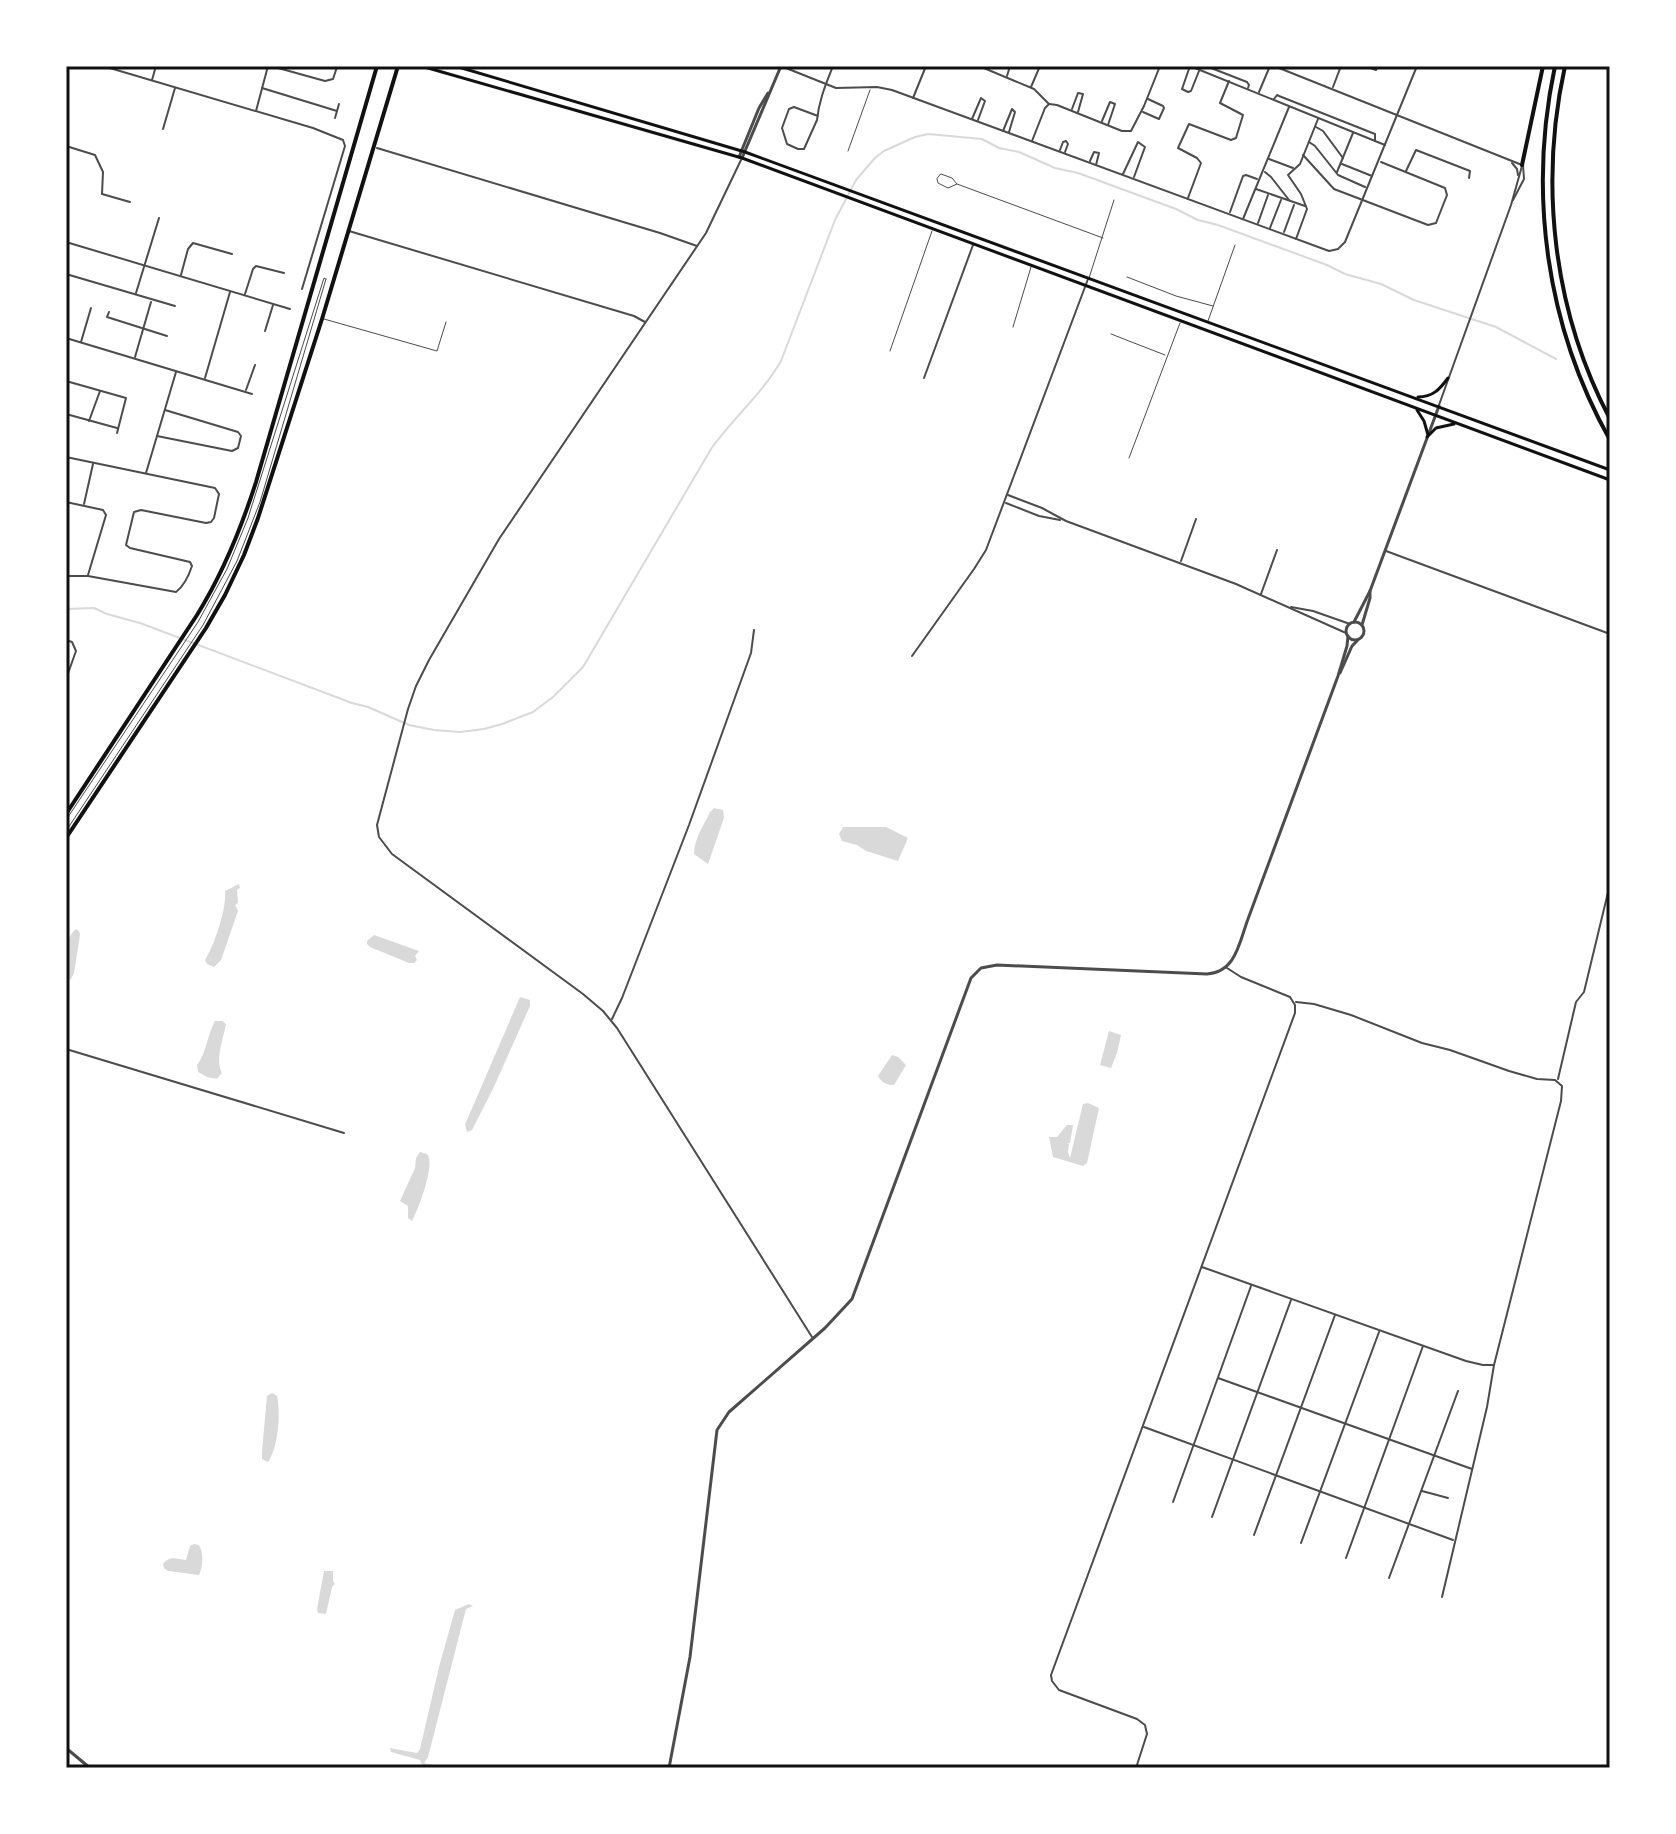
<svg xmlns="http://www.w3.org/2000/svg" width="1676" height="1834" viewBox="0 0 1676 1834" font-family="'Fira Sans',sans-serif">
<rect width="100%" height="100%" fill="#fff"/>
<g fill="#d9d9d9">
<path d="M714,808L723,810L724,818L708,864L694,854C694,839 704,825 710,812Z"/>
<polygon points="843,827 886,827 908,838 898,861 866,851 857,845 842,841 839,834"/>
<path d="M239,884L240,888L237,890L238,903L235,905L238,911L221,960L214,967L207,964L205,960C214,946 227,908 225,891Z"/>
<path d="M76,929L79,931L80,935L74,973L71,979L66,980C66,964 62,940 76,929Z"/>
<polygon points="374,935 419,951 415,956 417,960 414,963 409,963 370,947 367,944 367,941"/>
<polygon points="520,997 530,1000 530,1006 492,1091 472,1130 467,1132 465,1124 467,1120"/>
<path d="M215,1021H222L226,1024C223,1040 215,1059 222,1073L217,1079L207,1077L198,1072L197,1065C207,1052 207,1035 215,1021Z"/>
<polygon points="1109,1031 1121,1035 1117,1053 1111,1068 1100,1065"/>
<path d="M892,1055L898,1057L906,1065L894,1085C887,1085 882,1083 878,1076Z"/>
<polygon points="1088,1103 1099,1108 1087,1163 1083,1166 1053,1157 1049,1137 1057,1137 1067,1125 1073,1125 1070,1143 1067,1143 1069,1144 1068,1152 1070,1158 1083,1104"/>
<path d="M420,1152C423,1153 425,1153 427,1154C436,1164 418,1210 412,1221L408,1218V1206L400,1201L415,1168L416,1158Z"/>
<path d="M272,1393L277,1396C281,1414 278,1447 268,1462L262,1459V1451L267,1396Z"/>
<path d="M194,1544L199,1545C204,1553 203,1567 199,1575L168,1571L164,1568L163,1564C170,1555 176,1559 186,1560L190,1546Z"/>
<polygon points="324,1571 333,1571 333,1581 335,1584 332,1587 326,1614 318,1613 317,1609"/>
<polygon points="469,1604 473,1606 466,1609 428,1757 424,1763 445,1768 423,1768 420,1760 391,1752 390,1748 417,1753 420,1749 439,1667 455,1610"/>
</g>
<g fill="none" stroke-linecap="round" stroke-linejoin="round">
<path stroke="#d9d9d9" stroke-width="2" d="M66,609L94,608L107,614L140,623L352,703L368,707L409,725L434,730L460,732L484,729L502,724L533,712L553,697L583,667L711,449C733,418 762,394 781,361L835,220L856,180L875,158L884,151L915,137L928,134L982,139L999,148L1019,152L1055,168L1078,173L1176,209L1198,220L1218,225L1327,265L1345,274L1381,284L1414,300L1496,327L1556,359"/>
<g stroke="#4c4c4c" stroke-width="1">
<polyline points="848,151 870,90"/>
<polygon points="941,174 952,178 957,184 948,188 938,183 937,179"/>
<polyline points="957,184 1103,238"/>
<polyline points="1127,277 1176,296 1213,306"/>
<polyline points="1089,278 1114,200"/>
<polyline points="324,319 437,351 446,322"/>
<polyline points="1208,321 1235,245"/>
<polyline points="1013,327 1031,267"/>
<polyline points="1111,334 1165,355"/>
<polyline points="890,351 932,231"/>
<polyline points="1129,458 1180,323"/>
<polyline points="66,820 198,622 227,569 248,518 324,278 326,279"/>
<polyline points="66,831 203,625 237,561 260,502 326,279"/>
</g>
<g stroke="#4c4c4c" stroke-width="2">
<polyline points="103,66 313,128 343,140 345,146 302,289"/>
<polyline points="271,66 325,81 333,79 337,67"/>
<polyline points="781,66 836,88 877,87 892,90 1329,251 1338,249 1345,242 1417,66"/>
<polyline points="979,66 1034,89 1049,104 1045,108 1032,141"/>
<polyline points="1190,66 1385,145"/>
<polyline points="1190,66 1182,89 1188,92 1191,91 1199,71"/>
<polyline points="1206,66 1247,82 1249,85 1248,88"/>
<polyline points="1274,66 1522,165"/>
<polyline points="1365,66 1376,70 1378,66"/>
<polyline points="1007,76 1010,66"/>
<polyline points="152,80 156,66"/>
<polyline points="1031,87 1040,66"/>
<polyline points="1333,87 1341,66"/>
<polyline points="262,88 337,111"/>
<polyline points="1259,92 1270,66"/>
<polyline points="913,98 926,66"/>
<polyline points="1274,99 1277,95 1279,96 1375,134 1375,141"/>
<polyline points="1049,104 1057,105 1122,131 1131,131 1144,106 1160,66"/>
<polyline points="1072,109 1078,93 1083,94 1078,112"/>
<polyline points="256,111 268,66"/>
<polyline points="1143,112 1159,119 1164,108 1163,106 1148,99"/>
<path d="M818,116L794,107L789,109L782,128L787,144L798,149H804L817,120C819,100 826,84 833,66"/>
<polyline points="335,118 339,104"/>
<polyline points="972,119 981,98 985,101 978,120"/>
<polyline points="1102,121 1110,102 1115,104 1108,125"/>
<polyline points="1316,127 1323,131 1343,158"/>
<polyline points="163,129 175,88"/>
<polyline points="1003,131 1012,109 1015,112 1009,132"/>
<polyline points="1309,142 1315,146 1338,175 1365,187"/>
<polyline points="66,146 95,155 103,172 102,194 130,202"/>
<polyline points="377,148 660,233 697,246"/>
<polyline points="1060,150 1063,142 1066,141 1068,144 1065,152"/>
<polyline points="1303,155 1334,189 1428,225 1436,223 1447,195 1445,188 1381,162"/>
<polyline points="1269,159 1293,168"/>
<polyline points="741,160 706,233 499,539 429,660 416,686 408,709 377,825 379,837 392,854 583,994 603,1011 617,1028 812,1337"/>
<polyline points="1090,161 1094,152 1099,153 1096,165"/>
<polyline points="1512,163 1517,169 1518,175"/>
<polyline points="1342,164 1372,176"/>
<polyline points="1406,171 1416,150 1470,171 1469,178"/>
<polyline points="1265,172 1271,177 1289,200"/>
<polyline points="1337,172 1353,133"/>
<polyline points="1123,174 1138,142 1145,147 1134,177"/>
<polyline points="1256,189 1305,206"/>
<polyline points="1188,198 1201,163 1197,158 1178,148 1189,124 1231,140 1236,138 1243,115 1220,103 1229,81"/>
<polyline points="1513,200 1524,179 1523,165"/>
<polyline points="1230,212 1243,176 1246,175 1257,179"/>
<polyline points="1243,219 1289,107"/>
<polyline points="1258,223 1268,195"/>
<polyline points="1270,228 1281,200"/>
<polyline points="349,231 634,316 645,322"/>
<polyline points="1284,232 1294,205"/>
<polyline points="1296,239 1307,209 1301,194 1288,175 1300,164 1318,119"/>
<polyline points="66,242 290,309"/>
<polyline points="66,274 175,306"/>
<polyline points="181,275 188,249 193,243 232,254"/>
<polyline points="136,293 159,218"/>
<polyline points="245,294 253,269 256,266 284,273"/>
<polyline points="109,312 107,317 167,336"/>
<polyline points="265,331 273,305"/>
<polyline points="66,338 252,394"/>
<polyline points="81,342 91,308"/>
<polyline points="135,357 151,302"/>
<polyline points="205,378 230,292"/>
<polyline points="924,378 973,245"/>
<polyline points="66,381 126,398 117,433"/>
<polyline points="246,390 255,365"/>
<polyline points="1439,405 1511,205 1522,166"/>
<polyline points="66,414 117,428"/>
<polyline points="89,421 100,391"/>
<polyline points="157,436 232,451 238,448 241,436 238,432 165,410"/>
<path d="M66,457L215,488L219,494L214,518L211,522L206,523L141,510L134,512L126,545L130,548L190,562L192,566C189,575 184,586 176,592L88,576H66"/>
<polyline points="146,473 176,372"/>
<polyline points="1008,495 1042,508 1066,521 1236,584 1346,633"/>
<polyline points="66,502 103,510 106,515 88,575"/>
<polyline points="1006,503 1039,516 1060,520"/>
<polyline points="84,504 93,464"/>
<polyline points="1386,551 1610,634"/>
<polyline points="1181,561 1196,519"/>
<polyline points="1261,594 1277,550"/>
<polyline points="1291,607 1313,611 1350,624"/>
<polyline points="66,640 72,642 76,651 66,679"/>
<polyline points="912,656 974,569 986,550 1088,279"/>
<polyline points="66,729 68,729"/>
<polyline points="1296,1002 1314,1004 1351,1015 1422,1043 1450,1050 1509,1071 1537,1079 1555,1080 1562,1086 1561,1101 1494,1365 1487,1407 1442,1597"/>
<polyline points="612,1019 622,998 689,825 751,653 754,630"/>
<polyline points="66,1049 344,1133"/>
<polyline points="1558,1079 1576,1002 1584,992 1610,884"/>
<polyline points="1202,1267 1466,1361 1483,1365 1494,1365"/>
<polyline points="1218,1378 1472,1469"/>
<polyline points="1144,1427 1453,1540"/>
<polyline points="1422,1491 1448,1498"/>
<polyline points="1173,1502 1251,1286"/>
<polyline points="1212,1517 1291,1300"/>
<polyline points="1254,1535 1335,1315"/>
<polyline points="1301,1543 1379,1332"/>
<polyline points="1346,1558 1423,1346"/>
<polyline points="1389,1578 1458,1391"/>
<polyline points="1136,1768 1147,1734 1145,1725 1137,1719 1059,1690 1052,1681 1051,1675 1295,1013 1295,1005 1290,997 1241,977 1227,968"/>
</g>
<g stroke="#4c4c4c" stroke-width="3">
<polyline points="739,157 759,108 768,93"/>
<polyline points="742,158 781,66"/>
<polyline points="1354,622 1370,591 1439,406"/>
<circle cx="1355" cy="631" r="9"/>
<polyline points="1362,625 1370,598 1370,591"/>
<polyline points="1340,673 1352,646 1357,641"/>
<polyline points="66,1748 90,1768"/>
<path d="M669,1768L690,1657L717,1430L729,1412L825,1328L852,1299L971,978L981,968L997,965L1207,974C1236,972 1239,943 1248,919L1338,676L1347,646L1348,636"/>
</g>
<g stroke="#111" stroke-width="3">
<polyline points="421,66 742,158 1610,480"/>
<polyline points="455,66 745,152 1610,470"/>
<path d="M1418,397C1433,397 1440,389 1448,378"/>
<polyline points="1417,410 1424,421 1428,435"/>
<polyline points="1427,437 1436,428 1454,424"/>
</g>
<g stroke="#111" stroke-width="4">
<path d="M66,814L197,615C223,573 241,529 256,482L377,66"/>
<polyline points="66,838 206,628 225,595 244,555 258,518 322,319 398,66"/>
</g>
<g stroke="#111" stroke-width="4">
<path d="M1555,66C1528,193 1546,326 1610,440"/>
<path d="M1565,66C1539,184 1553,311 1610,419"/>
<polyline points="1522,165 1543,66"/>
</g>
</g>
<rect width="1676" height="1834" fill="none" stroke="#ffffff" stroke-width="136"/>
<rect x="68" y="68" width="1540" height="1698" fill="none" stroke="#111" stroke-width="3"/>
</svg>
